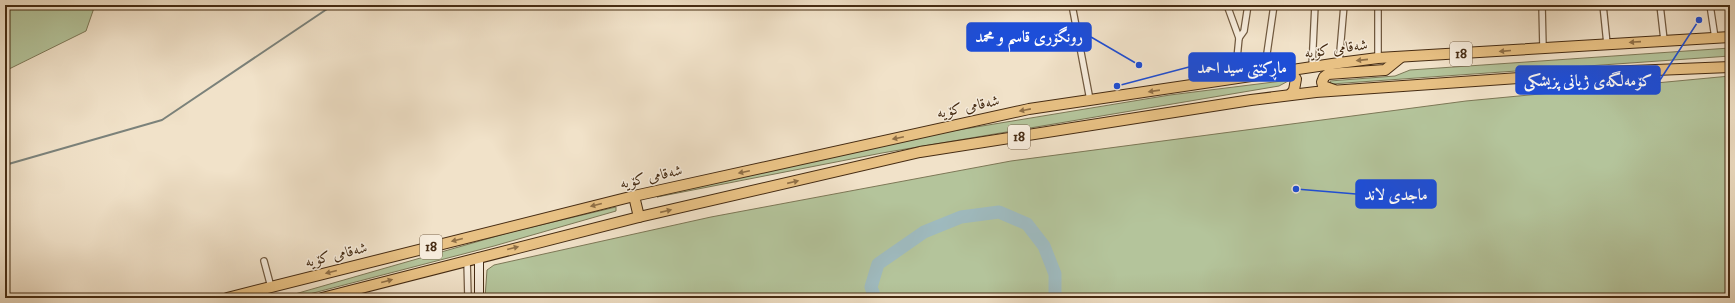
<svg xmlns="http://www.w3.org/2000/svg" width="1735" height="303" viewBox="0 0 1735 303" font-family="'IM FELL DW Pica',Amiri,serif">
<rect width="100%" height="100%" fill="#f1e2c9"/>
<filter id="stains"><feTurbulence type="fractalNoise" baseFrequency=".005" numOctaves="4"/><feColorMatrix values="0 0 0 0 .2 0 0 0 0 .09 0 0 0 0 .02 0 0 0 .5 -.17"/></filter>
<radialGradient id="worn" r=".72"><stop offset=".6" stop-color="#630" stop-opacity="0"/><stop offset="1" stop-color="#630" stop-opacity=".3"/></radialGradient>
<g fill="#b4c49b" stroke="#7d7857">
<polygon points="5,5 95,5 86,31 5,71"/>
<polygon points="1730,48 1730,56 1331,84 1330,81 1395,76 1410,70"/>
<polygon points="1730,76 1730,298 485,298 487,270 494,265 711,217 1011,161 1466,101"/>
<polygon points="1290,80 1279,86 882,153 657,197 760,168 861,146 1170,95"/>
<polygon points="616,207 616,211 494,246 294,298 281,298 511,232"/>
</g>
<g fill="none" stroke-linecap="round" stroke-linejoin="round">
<polyline stroke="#7b827b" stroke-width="2" points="5,165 162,120 333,5"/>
<polyline stroke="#9fbbc0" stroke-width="13" points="875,298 871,287 878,264 924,232 961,217 999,212 1027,224 1044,246 1055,274 1055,298"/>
<defs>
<g id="street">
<polyline points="1072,5 1090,100"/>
<polyline points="1227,5 1239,38"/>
<polyline points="1378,5 1378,58"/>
<polyline points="1542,5 1543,48"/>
<polyline points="1603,5 1607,44"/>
<polyline points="1660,5 1664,40"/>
<polyline points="1710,5 1715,38"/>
<polyline points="1339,63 1344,5"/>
<polyline points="1312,67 1315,5"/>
<polyline points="1264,74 1274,5"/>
<polyline points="1235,79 1239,38 1244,31 1248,5"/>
<polyline points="467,260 468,298"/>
<polyline points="264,261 271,287"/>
</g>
<polyline id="secondary" points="479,257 479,298"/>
<g id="highway">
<polyline points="1284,71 1293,75 1296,79 1294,90 1290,95"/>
<polyline points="1334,90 1323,86 1322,82 1324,77 1328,74 1385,70 1401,57"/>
<polyline points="634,196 639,217"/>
<polyline points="227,298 634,196 1029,109 1339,63 1378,58 1730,37"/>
<polyline points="322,298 639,217 920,152 1251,100 1316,92 1606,72 1730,67"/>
</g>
</defs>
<use href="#street" stroke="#715a40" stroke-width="8"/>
<use href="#secondary" stroke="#462c13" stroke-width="10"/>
<use href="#highway" stroke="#462c13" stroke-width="12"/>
<use href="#street" stroke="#f6ecdc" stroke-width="5.5"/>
<use href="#secondary" stroke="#f6ecdc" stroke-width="8"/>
<use href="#highway" stroke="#e8c184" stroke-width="10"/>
</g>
<defs><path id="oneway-solid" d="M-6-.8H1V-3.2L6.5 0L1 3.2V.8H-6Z"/></defs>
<g fill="#8f6f46">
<use href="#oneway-solid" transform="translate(1635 42) rotate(176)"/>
<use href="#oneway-solid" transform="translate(1505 51) rotate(175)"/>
<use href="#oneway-solid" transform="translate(1362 60) rotate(174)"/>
<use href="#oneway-solid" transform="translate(1154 91) rotate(172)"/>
<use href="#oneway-solid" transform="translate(1025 110) rotate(169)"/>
<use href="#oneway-solid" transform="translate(898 138) rotate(168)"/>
<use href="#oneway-solid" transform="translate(744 172) rotate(168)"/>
<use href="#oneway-solid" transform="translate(793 182) rotate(-13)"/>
<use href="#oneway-solid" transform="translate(596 205) rotate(166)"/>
<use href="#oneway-solid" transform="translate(666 211) rotate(-13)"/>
<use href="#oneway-solid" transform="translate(457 240) rotate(166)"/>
<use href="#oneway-solid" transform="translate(513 248) rotate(-14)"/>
<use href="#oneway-solid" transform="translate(331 272) rotate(166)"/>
<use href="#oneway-solid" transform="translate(387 281) rotate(-15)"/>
</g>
<g text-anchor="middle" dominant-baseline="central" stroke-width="3" stroke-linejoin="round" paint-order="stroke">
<g fill="#f6ecdc" stroke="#7b664f" stroke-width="1">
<rect x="1450" y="42" width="22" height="24" rx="3"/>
<rect x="1008" y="125" width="22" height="24" rx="3"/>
<rect x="420" y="235" width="22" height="24" rx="3"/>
</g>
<g font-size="14" font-weight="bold" fill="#462c13">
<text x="1461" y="54">18</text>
<text x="1019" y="137">18</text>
<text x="431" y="247">18</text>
</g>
<g font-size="15" fill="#462c13" stroke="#f6ecdc">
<text transform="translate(1336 49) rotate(-8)">شەقامی کۆیە</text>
<text transform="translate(968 107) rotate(-12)">شەقامی کۆیە</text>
<text transform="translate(651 177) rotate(-13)">شەقامی کۆیە</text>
<text transform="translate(336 255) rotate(-14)">شەقامی کۆیە</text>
</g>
</g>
<path fill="none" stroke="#1d4ed8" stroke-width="1.5" d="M1139 65L1091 37M1117 86L1189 67M1699 20L1660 80M1296 189L1356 194"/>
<g fill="#1d4ed8" stroke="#f6ecdc" stroke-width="1.5">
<circle cx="1139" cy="65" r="4"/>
<circle cx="1117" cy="86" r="4"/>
<circle cx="1699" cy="20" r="4"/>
<circle cx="1296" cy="189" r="4"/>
</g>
<g fill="#1d4ed8" stroke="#1d4ed8" stroke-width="1.5">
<rect x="967" y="23" width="124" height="28" rx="4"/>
<rect x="1189" y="53" width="106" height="28" rx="4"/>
<rect x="1516" y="66" width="144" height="28" rx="4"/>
<rect x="1356" y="180" width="80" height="28" rx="4"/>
</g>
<g font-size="16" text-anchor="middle" font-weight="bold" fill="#fff">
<text x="1029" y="42">رونگۆری قاسم و محمد</text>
<text x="1242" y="73">ماڕکێتی سید احمد</text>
<text x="1588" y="86">کۆمەلگەی ژیانی پزیشکی</text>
<text x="1396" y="200">ماجدی لاند</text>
</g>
<rect width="1735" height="303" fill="none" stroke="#f1e2c9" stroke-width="20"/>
<rect x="6" y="6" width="1723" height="291" fill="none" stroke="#462c13" stroke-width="2"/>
<rect x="10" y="10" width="1715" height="283" fill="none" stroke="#462c13"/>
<rect width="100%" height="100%" filter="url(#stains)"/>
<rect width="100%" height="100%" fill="url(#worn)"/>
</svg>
